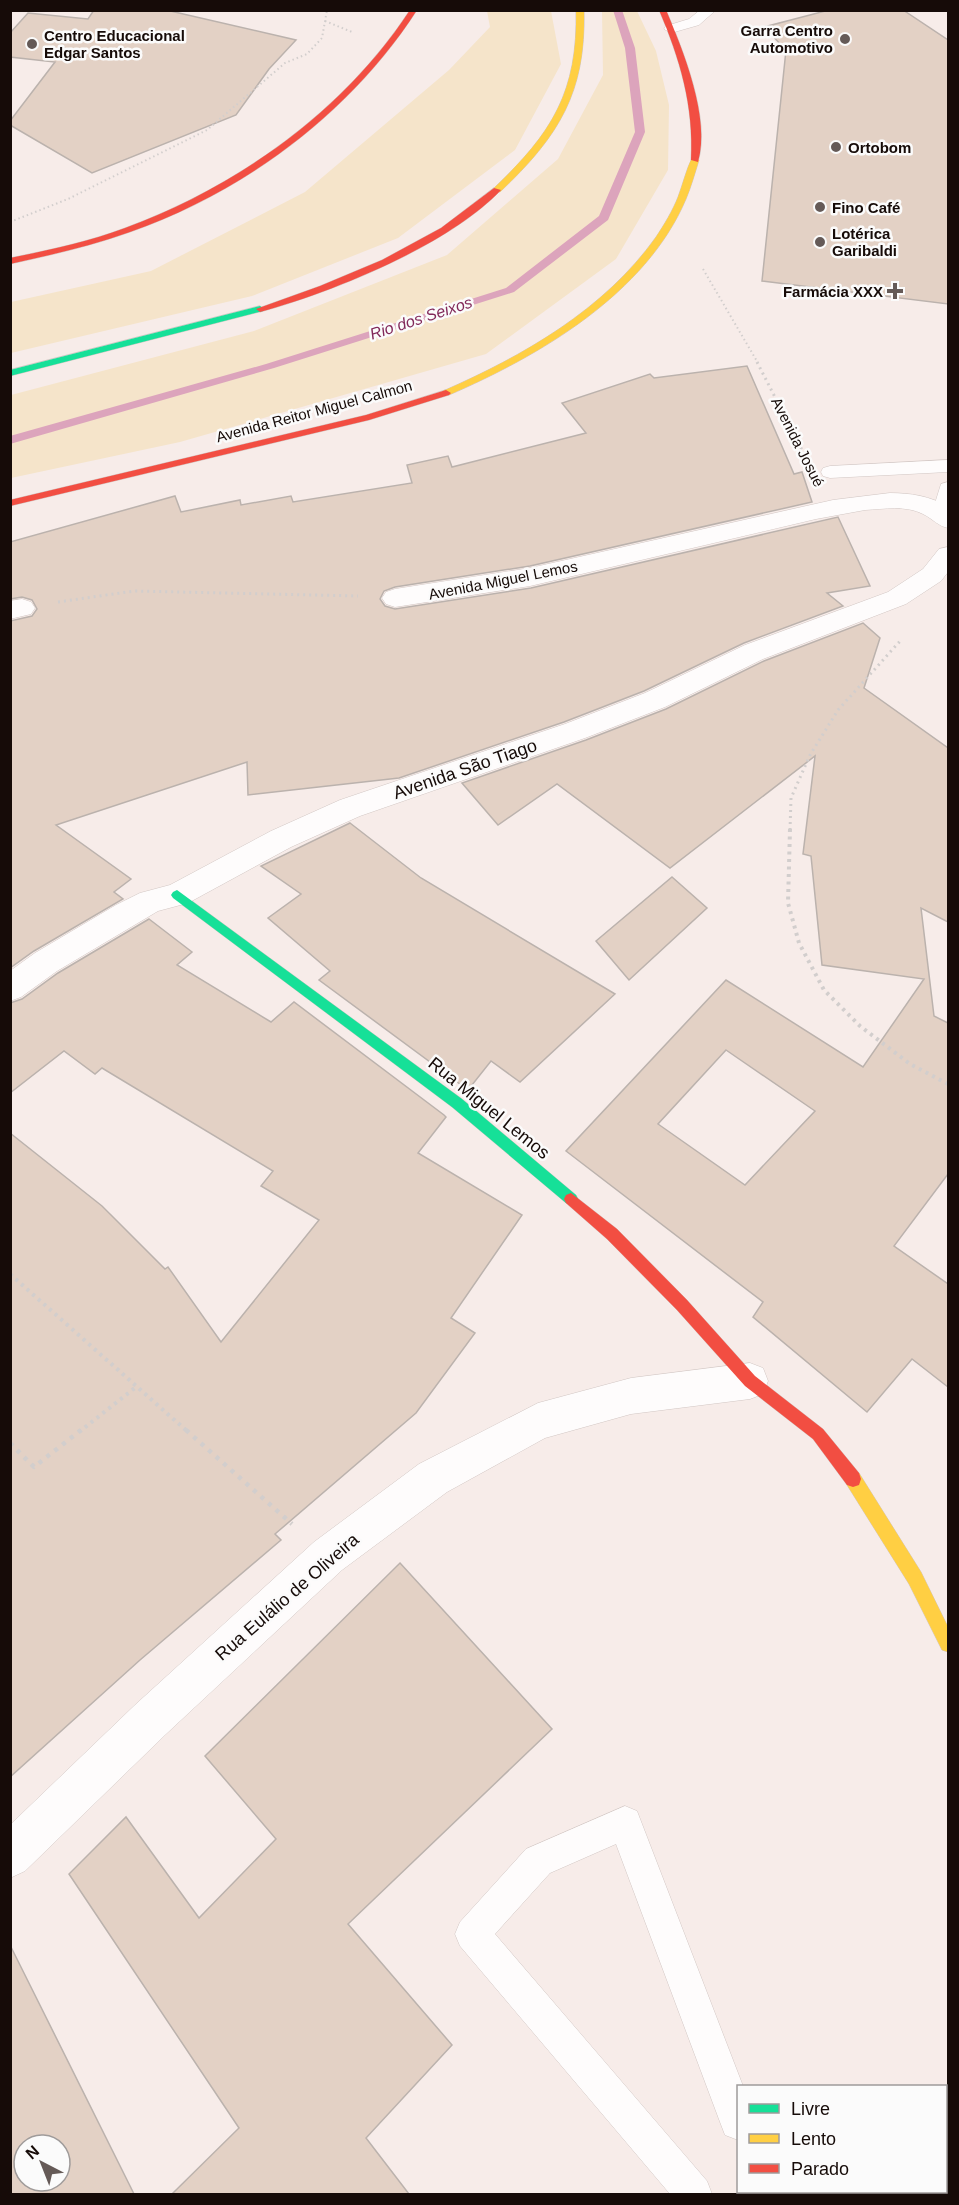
<svg xmlns="http://www.w3.org/2000/svg" width="959" height="2205" viewBox="0 0 959 2205" font-family="Helvetica,sans-serif">
<rect width="100%" height="100%" fill="#f7ece9"/>
<g fill="#f5e4ca">
<polygon points="487,11 551,11 561,64 515,150 398,238 252,296 11,353 11,302 151,271 305,192 449,70 490,27"/>
<polygon points="602,11 637,11 656,51 669,105 668,170 616,259 486,354 180,442 11,478 11,395 254,331 447,255 558,159 603,75"/>
</g>
<g fill="none" stroke-linecap="round" stroke-linejoin="round">
<polygon fill="#dca4bc" fill-rule="evenodd" points="613,10 622,10 635,48 645,132 608,220 514,292 274,368 10,444 10,436 266,364 506,288 599,216 635,132 625,48"/>
</g>
<g fill="#e3d1c5" stroke="#bbb2ad" stroke-width="1.5" fill-rule="evenodd">
<polygon points="94,10 166,10 296,40 269,69 236,115 92,173 10,125 10,121 55,62 10,57 10,33 28,13 88,19"/>
<polygon points="829,10 903,10 948,40 948,304 762,281 786,50 764,27"/>
<polygon points="747,366 794,474 802,472 812,502 530,566 395,587 384,591 380,599 385,606 395,609 531,588 838,517 870,586 827,593 843,606 744,643 644,691 564,722 399,778 248,795 247,762 56,825 131,879 114,892 123,899 34,951 10,968 10,621 32,616 37,609 32,600 22,597 10,599 10,542 175,496 181,512 240,500 241,505 291,496 293,502 412,483 407,465 448,456 452,467 586,433 562,403 650,374 654,378"/>
<path d="M863,623L880,638L864,688L948,748V922L921,908L934,1016L948,1023V1174L894,1246L948,1284V1387L912,1359L867,1412L753,1317L763,1302L566,1151L726,980L863,1067L924,979L822,965L811,856L803,854L815,756L670,868L557,784L498,825L462,783L586,740L666,709L764,661ZM726,1050L815,1111L745,1185L658,1124Z"/>
<polygon points="350,823 421,878 615,994 520,1082 491,1061 468,1090 319,980 330,971 268,918 301,894 261,866"/>
<polygon points="672,877 707,908 629,980 596,941"/>
<polygon points="149,919 192,952 177,965 271,1022 294,1002 444,1115 446,1117 418,1153 522,1215 451,1318 475,1333 416,1413 275,1534 281,1540 140,1660 10,1777 10,1133 102,1206 165,1269 168,1267 221,1342 319,1220 261,1186 273,1171 102,1068 95,1074 64,1051 10,1093 10,1003 22,999 58,973"/>
<polygon points="400,1563 552,1729 348,1924 452,2045 366,2138 409,2194 172,2194 239,2128 69,1874 126,1817 199,1918 276,1839 205,1756"/>
<path d="M10,1945L134,2194H10ZM24,2145H60V2181H24Z"/>
</g>
<g fill="none" stroke-linecap="round" stroke-linejoin="round">
<defs>
<g id="lane">
<polygon points="700,10 716,10 699,25 671,33 664,29 666,26 689,19"/>
<polygon points="948,460 948,472 830,478 823,476 821,472 823,468 830,466"/>
<polygon points="948,482 948,517 935,517 932,513 941,484"/>
<polygon points="625,1806 637,1811 743,2086 738,2086 738,2140 725,2135 720,2122 616,1844 550,1873 495,1934 707,2181 712,2194 670,2194 460,1946 455,1934 460,1922 526,1849"/>
<polygon points="746,2192 784,2192 785,2194 747,2194"/>
</g>
<g id="street">
<path d="M890,493C910,493 931,496 948,507V528C938,526 933,519 923,514C906,505 884,509 865,510L816,519L530,586L395,607L386,604L382,598L386,592L395,589L530,568L833,500Z"/>
<polygon points="948,547 948,572 941,581 906,604 763,659 665,707 585,738 360,816 291,847 188,903 158,911 57,971 21,997 10,1001 10,971 35,953 116,905 140,893 170,885 271,831 340,800 565,724 645,693 745,645 888,592 923,569 939,549"/>
<polygon points="22,599 31,602 35,608 31,614 10,619 10,601"/>
<polygon points="750,1363 763,1368 768,1381 763,1394 750,1399 631,1414 545,1438 447,1492 342,1570 165,1735 25,1871 10,1878 10,1825 135,1705 314,1542 419,1464 538,1403 631,1378"/>
</g>
<g id="fast">
<polygon points="260,306 264,309 263,311 10,376 10,370"/>
<polygon points="177,890 462,1099 576,1195 578,1199 576,1203 571,1205 566,1203 452,1107 173,898 171,895 173,892"/>
</g>
<g id="slow">
<path d="M576,10H584C586,93 559,136 500,192H494V188C552,133 578,92 576,10Z"/>
<path d="M692,158L699,160C695,173 691,187 686,199C646,294 539,356 449,395H443V391C523,356 604,310 656,237C664,225 673,210 678,197C683,184 686,170 692,158Z"/>
<polygon points="853,1471 859,1473 921,1572 948,1627 948,1652 942,1650 909,1584 847,1485 845,1479 847,1473"/>
</g>
<g id="jam">
<path d="M410,10H417C351,113 244,192 130,232C91,246 51,255 10,264V258C49,250 88,242 125,228C237,187 344,111 410,10Z"/>
<path d="M659,10H666C683,50 711,119 698,162L691,160C694,106 680,59 659,10Z"/>
<path d="M494,188L501,190C449,245 333,292 260,312L256,309L320,286L382,260L441,228Z"/>
<polygon points="446,390 451,393 449,395 369,420 10,506 10,500 366,415"/>
<polygon points="571,1193 617,1229 687,1300 755,1376 823,1429 859,1473 861,1479 859,1485 853,1487 847,1485 813,1439 745,1386 677,1310 607,1239 566,1203 564,1199 566,1195"/>
</g>
</defs>
<use href="#lane" stroke="#d2c7c4" stroke-width="1"/>
<use href="#street" stroke="#d2c7c4" stroke-width="1"/>
<use href="#fast" stroke="#d2c7c4" stroke-width="1"/>
<use href="#slow" stroke="#d2c7c4" stroke-width="1"/>
<use href="#jam" stroke="#d2c7c4" stroke-width="1"/>
<g stroke="#d2cecd" stroke-width="2" stroke-dasharray="1.5 3" stroke-linecap="butt">
<polyline points="325,21 352,32"/>
<polyline points="10,222 68,199 207,130 285,63 307,54 322,38 327,10"/>
<polyline points="703,269 758,363"/>
</g>
<g stroke="#d2cecd" stroke-width="3" stroke-dasharray="2 4" stroke-linecap="butt">
<polyline points="757,362 802,450"/>
<polyline points="58,602 134,591 358,596"/>
<polyline points="790,830 791,798 810,755 838,710 901,640"/>
</g>
<g stroke="#d2cecd" stroke-width="4" stroke-dasharray="3 4.5" stroke-linecap="butt">
<polyline points="790,829 788,903 799,943 824,990 860,1026 910,1064 948,1084"/>
<polyline points="10,1274 188,1432"/>
<polyline points="79,1432 136,1387"/>
</g>
<g stroke="#d2cecd" stroke-width="4.5" stroke-dasharray="4 6" stroke-linecap="butt">
<polyline points="186,1430 292,1524"/>
<polyline points="10,1443 34,1467 81,1430"/>
</g>
<use href="#lane" fill="#fefcfc" fill-rule="evenodd"/>
<use href="#street" fill="#fefcfc" fill-rule="evenodd"/>
<use href="#fast" fill="#16e098" fill-rule="evenodd"/>
<use href="#slow" fill="#ffcf43" fill-rule="evenodd"/>
<use href="#jam" fill="#f24e42" fill-rule="evenodd"/>
</g>
<g fill="#655a57" stroke="#fbfbfb" stroke-width="2">
<circle cx="845" cy="39" r="6"/>
<circle cx="32" cy="44" r="6"/>
<circle cx="836" cy="147" r="6"/>
<circle cx="820" cy="207" r="6"/>
<circle cx="820" cy="242" r="6"/>
<path d="M892 282h6v6h6v6h-6v6h-6v-6h-6v-6h6z"/>
</g>
<g text-anchor="middle" dominant-baseline="central" stroke-width="5" stroke-linejoin="round" paint-order="stroke">
<g font-size="15" font-weight="bold" fill="#160b08" stroke="#fbfbfb" text-anchor="start">
<text x="833" y="30" text-anchor="end">Garra Centro<tspan x="833" dy="17">Automotivo</tspan></text>
<text x="44" y="35">Centro Educacional<tspan x="44" dy="17">Edgar Santos</tspan></text>
<text x="848" y="147">Ortobom</text>
<text x="832" y="207">Fino Café</text>
<text x="832" y="233">Lotérica<tspan x="832" dy="17">Garibaldi</tspan></text>
<text x="883" y="291" text-anchor="end">Farmácia XXX</text>
</g>
<g font-size="15" fill="#160b08" stroke="#fbfbfb">
<text transform="translate(314 411) rotate(-15)">Avenida Reitor Miguel Calmon</text>
<text transform="translate(798 442) rotate(63)">Avenida Josué</text>
<text transform="translate(503 580) rotate(-11)">Avenida Miguel Lemos</text>
</g>
<g font-size="16" font-style="italic" fill="#82295a" stroke="#fbfbfb">
<text transform="translate(421 318) rotate(-18)">Rio dos Seixos</text>
</g>
<g font-size="18" fill="#160b08" stroke="#fbfbfb">
<text transform="translate(465 769) rotate(-19)">Avenida São Tiago</text>
<text transform="translate(489 1108) rotate(39)">Rua Miguel Lemos</text>
<text transform="translate(287 1597) rotate(-41)">Rua Eulálio de Oliveira</text>
</g>
</g>
<rect width="959" height="2205" fill="none" stroke="#160b08" stroke-width="24"/>
<rect x="737" y="2085" width="210" height="108" fill="#fbfbfb" stroke="#9f9b9a" stroke-width="1.5"/>
<rect x="749" y="2104" width="30" height="9" fill="#16e098" stroke="#9f9b9a" stroke-width="1.5"/>
<text x="791" y="2115" font-size="18" fill="#160b08">Livre</text>
<rect x="749" y="2134" width="30" height="9" fill="#ffcf43" stroke="#9f9b9a" stroke-width="1.5"/>
<text x="791" y="2145" font-size="18" fill="#160b08">Lento</text>
<rect x="749" y="2164" width="30" height="9" fill="#f24e42" stroke="#9f9b9a" stroke-width="1.5"/>
<text x="791" y="2175" font-size="18" fill="#160b08">Parado</text>
<g transform="translate(42 2163) rotate(318)"><circle r="28" fill="#fbfbfb" stroke="#9f9b9a" stroke-width="1.5"/>
<path d="M0-4.5L10 22L0 15L-10 22Z" fill="#655a57"/>
<text y="-9" font-size="16" font-weight="bold" text-anchor="middle" fill="#160b08">N</text>
</g>
</svg>
